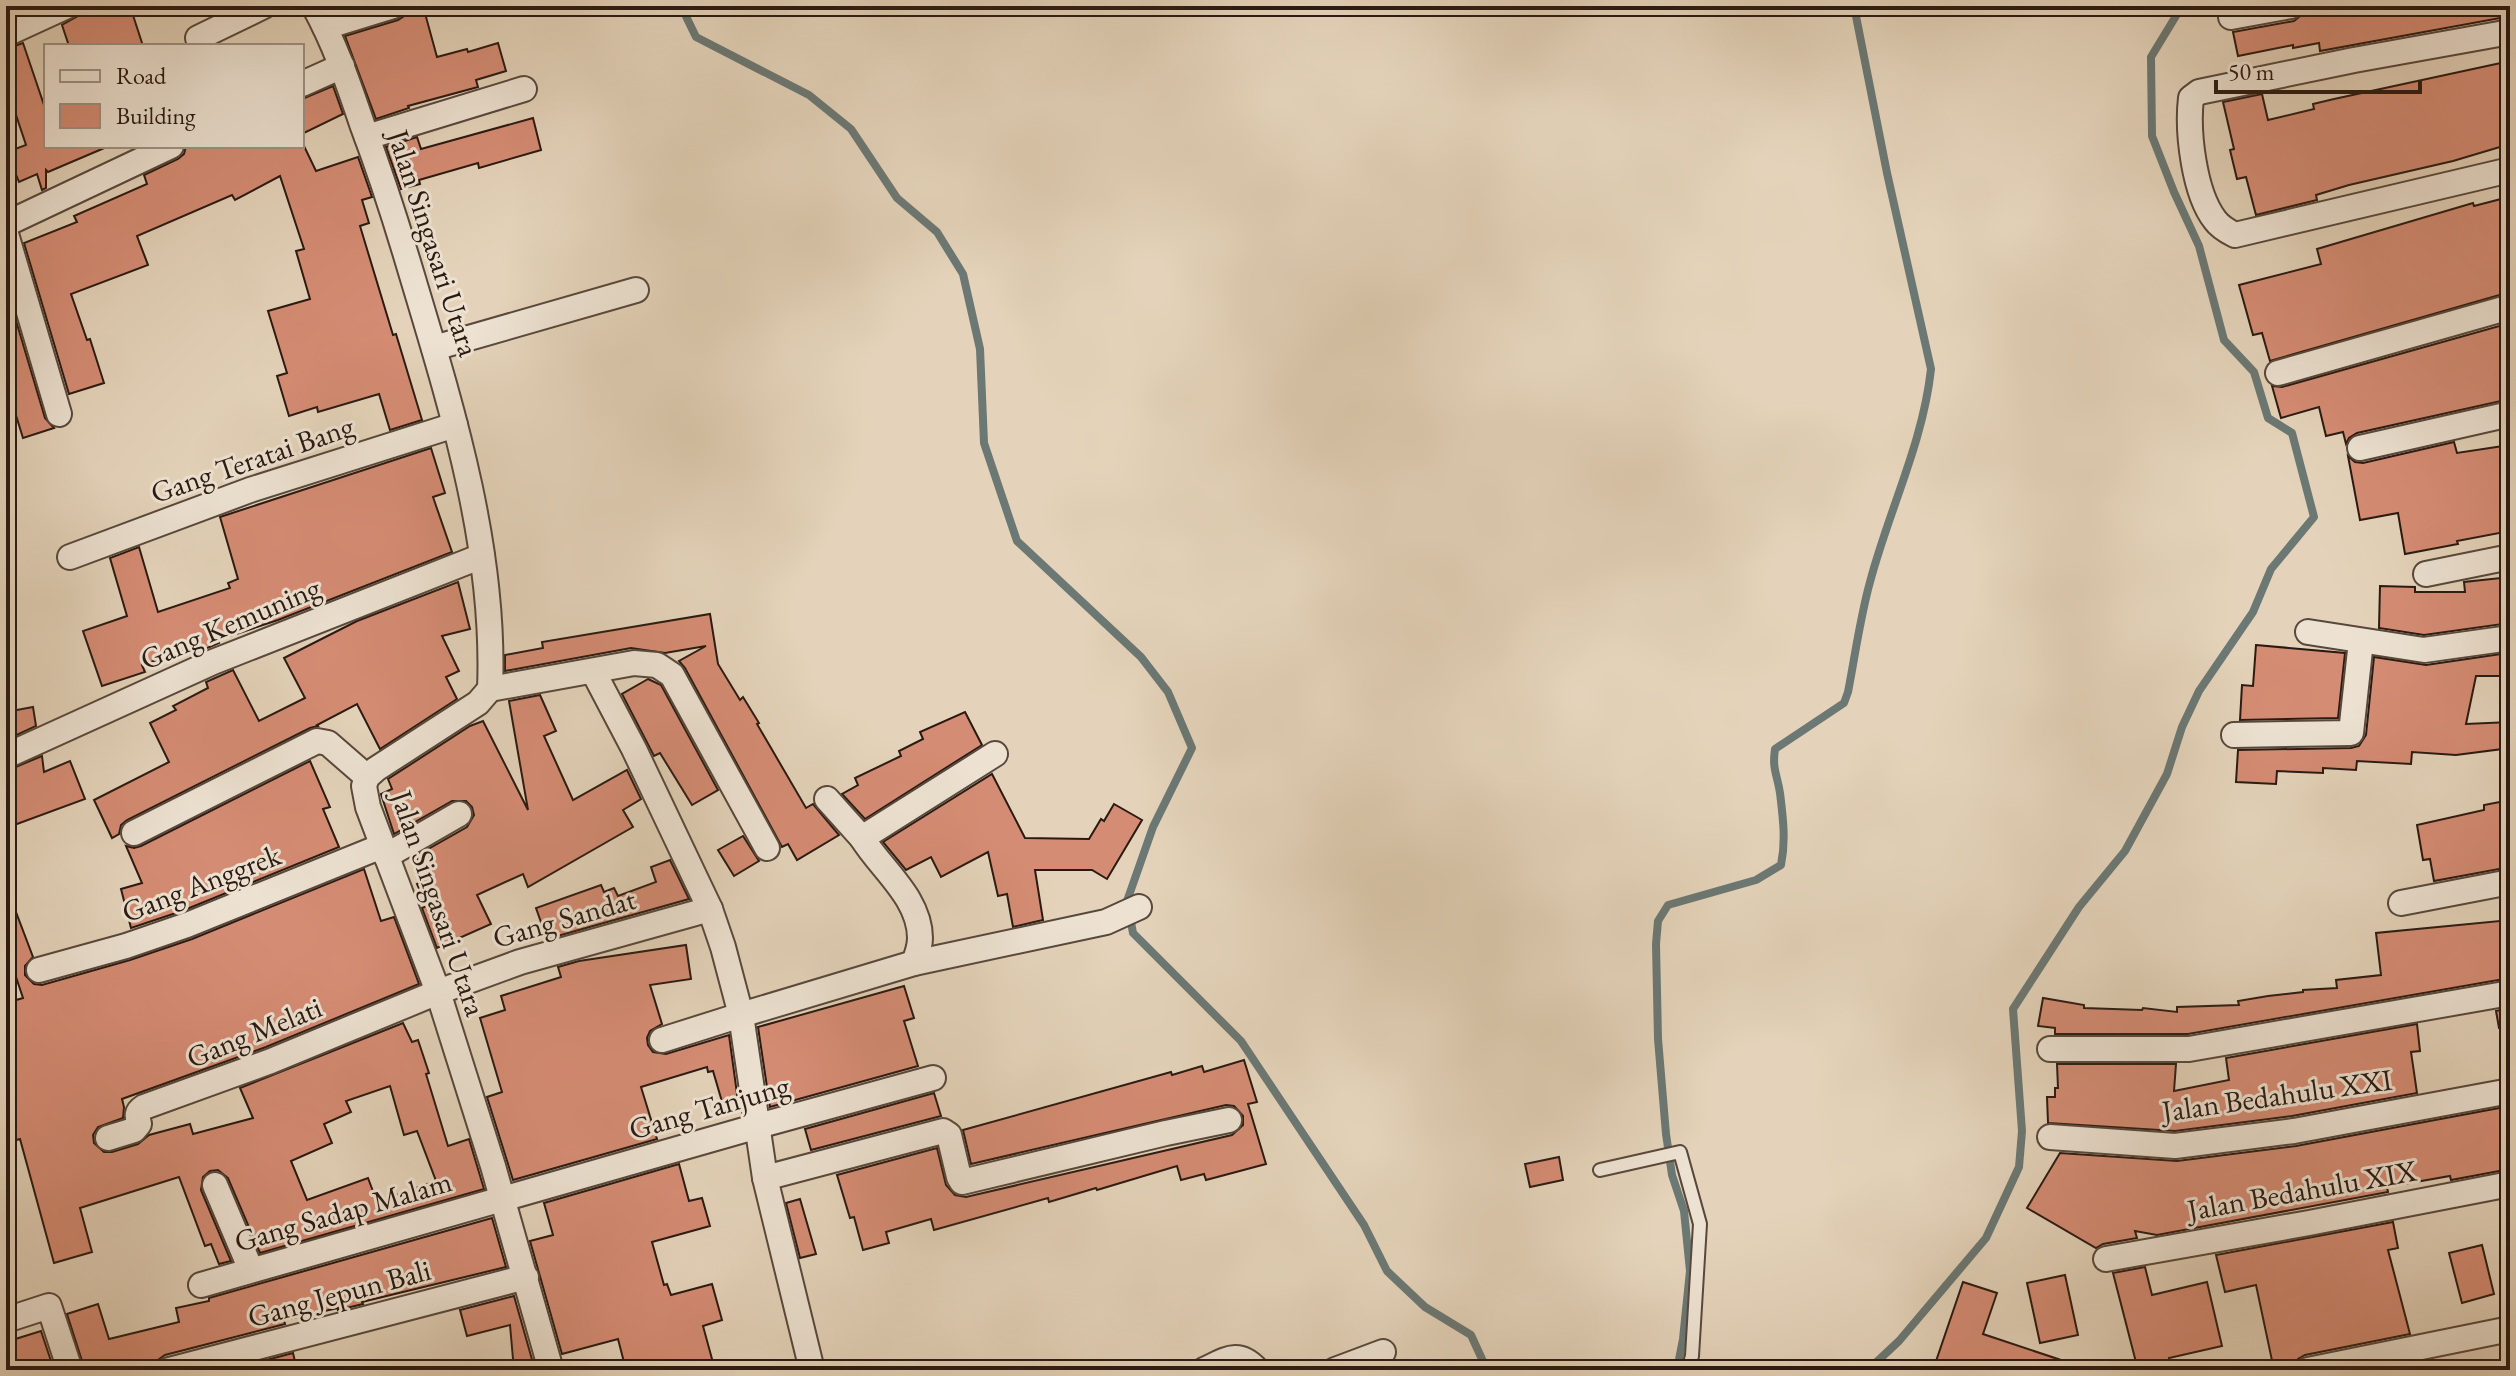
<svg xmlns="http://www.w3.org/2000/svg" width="2516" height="1376" viewBox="0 0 2516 1376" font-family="'EB Garamond',serif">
<rect width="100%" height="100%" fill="#e4d3ba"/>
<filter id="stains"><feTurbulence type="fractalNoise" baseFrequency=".0025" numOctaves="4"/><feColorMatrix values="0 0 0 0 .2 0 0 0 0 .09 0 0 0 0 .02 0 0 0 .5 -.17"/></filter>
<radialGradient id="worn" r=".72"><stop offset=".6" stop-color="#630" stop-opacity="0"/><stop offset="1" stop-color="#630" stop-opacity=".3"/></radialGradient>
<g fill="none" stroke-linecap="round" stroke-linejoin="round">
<g stroke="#6b7874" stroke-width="8">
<polyline points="681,6 696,37 809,95 851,129 897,198 937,232 963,274 980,349 984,443 1017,541 1141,657 1168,692 1192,748 1153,827 1127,901 1133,933 1241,1041 1364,1225 1387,1271 1425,1307 1471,1335 1487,1370"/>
<path d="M1677,1370L1683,1339L1690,1271L1684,1211L1672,1175L1666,1134L1658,1039L1656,944L1658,921L1668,905L1756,880L1781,865C1786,840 1783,818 1780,793C1777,774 1772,769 1775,749L1844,703L1848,692C1855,656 1860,618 1870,582C1889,510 1923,443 1931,369L1887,173L1854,6"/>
<polyline points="1868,1370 1899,1341 1986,1238 2019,1167 2022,1131 2013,1009 2079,907 2125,851 2167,774 2182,727 2199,691 2253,612 2271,569 2314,517 2292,433 2268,418 2254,372 2224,340 2199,246 2174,192 2152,136 2151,57 2182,6"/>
</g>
</g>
<g fill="#d58c74" stroke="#2a1a12" stroke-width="2" fill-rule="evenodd">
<polygon points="106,6 130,6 143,46 69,46 62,25 78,16"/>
<polygon points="408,6 423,6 437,57 467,49 468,52 498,43 506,71 476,80 478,87 408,106 409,108 376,119 345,36 398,20 404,16"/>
<polygon points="2339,6 2505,6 2506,17 2320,51 2319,43 2293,48 2293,45 2238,56 2233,32 2294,21 2305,12"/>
<polygon points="23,43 46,111 46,146 109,146 48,172 46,170 46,188 42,190 37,174 19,182 7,152 26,145 6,85 6,49"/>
<polygon points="2510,61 2510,144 2453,161 2349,185 2316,195 2317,200 2256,215 2246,177 2237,179 2230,150 2234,149 2223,102 2262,94 2268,120 2314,109 2313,104 2334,99"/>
<polygon points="333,86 343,114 302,134 302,99"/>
<polygon points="533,118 541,150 479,168 478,163 419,180 420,184 401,189 386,147 417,137 421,149"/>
<polygon points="186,146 304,146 316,171 358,157 372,197 362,200 369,223 360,226 393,335 396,334 422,420 390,430 379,394 318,412 317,407 289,416 277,376 287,373 268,311 310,299 296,251 304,249 280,176 235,200 232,195 137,236 148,265 71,294 87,340 90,339 104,383 69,394 24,243 77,222 74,216 147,184 144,175 178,159 184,154"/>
<polygon points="2501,199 2504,209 2510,207 2510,292 2270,361 2262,333 2253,335 2239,285 2321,264 2317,249 2473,203 2474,206"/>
<polygon points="6,287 45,418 54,428 23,438 6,383"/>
<polygon points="2510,323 2510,399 2357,433 2349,438 2346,444 2343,432 2326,436 2319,407 2281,418 2272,386 2282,387"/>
<polygon points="2454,442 2457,453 2510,445 2510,531 2457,541 2458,544 2405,554 2398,513 2360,520 2348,456 2355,462 2363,463"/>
<polygon points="431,448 445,493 433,497 452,552 278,620 218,640 219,643 196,653 194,647 142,665 145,672 102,686 83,631 127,616 110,558 139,547 158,612 230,588 228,583 238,579 220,517"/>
<polygon points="2510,577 2510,623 2424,635 2379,628 2380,586 2415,587 2415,592 2465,592 2464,582"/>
<polygon points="458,582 470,629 442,636 459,671 446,677 457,699 380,749 357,704 317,725 318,726 310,728 127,820 121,825 119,834 112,838 94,800 169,762 150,723 176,710 173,706 208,688 206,682 233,670 259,721 305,698 284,658 357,621"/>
<polygon points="710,614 718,664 740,700 743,697 759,723 757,724 806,808 813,804 839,835 797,860 788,844 782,847 685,668 679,661 706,646 665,653 631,648 505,671 505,655 543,648 542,642"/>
<polygon points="2256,645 2345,653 2338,718 2240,720 2242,685 2253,686"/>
<polygon points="2501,654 2501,676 2476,676 2466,724 2510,722 2510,748 2456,755 2412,752 2411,764 2357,761 2356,770 2323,768 2323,773 2277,771 2276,784 2236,782 2238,750 2351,748 2359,746 2366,735 2374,657 2426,665"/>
<polygon points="648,679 661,685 718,790 692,805 660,753 654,756 622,694"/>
<polygon points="540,695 556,731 544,736 573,800 627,770 641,799 623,810 633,827 528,887 523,874 477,895 491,924 437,948 422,908 427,906 417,884 427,879 416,856 467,827 474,815 472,807 466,801 452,801 394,834 381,794 392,789 388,779 470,726 483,721 528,810 509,701"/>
<polygon points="33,707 36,726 6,740 6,712"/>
<polygon points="965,712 982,745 865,819 842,794 858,785 855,778 901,756 899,751 923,739 920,732"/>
<polygon points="42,756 44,772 70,761 85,799 6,828 6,771"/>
<polygon points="310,761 330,807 323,809 339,847 182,911 131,928 121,889 142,883 126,846 134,848 141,846"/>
<polygon points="992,774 1025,838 1089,839 1101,819 1104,821 1114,804 1142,820 1107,879 1092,870 1035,870 1043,920 1013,927 1007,894 998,896 988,852 941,877 931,857 906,870 883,842"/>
<polygon points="2510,800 2510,867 2434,881 2430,859 2423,860 2417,825 2484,810 2484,805"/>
<polygon points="743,836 759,861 734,876 718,850"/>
<polygon points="670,860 689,899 547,939 536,908 601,885 604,892 614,888 618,896 656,882 651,867"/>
<path d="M364,869L381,921L394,917L419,984L266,1047L122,1099L124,1107L123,1118L98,1127L93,1135L94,1143L104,1152H112L138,1144L149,1135L190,1124L193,1134L253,1118L240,1088L403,1023L412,1042L418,1040L429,1073L426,1074L448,1146L469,1139L484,1189L260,1253L228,1178L218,1170L210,1171L203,1177L201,1190L231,1261L219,1264L211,1244L205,1246L179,1177L80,1208L92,1252L54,1263L20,1139L6,1143V1003L23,998L6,947V891H8L33,957L25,966V975L34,984L42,985L130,960L192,939ZM390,1086L404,1135L417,1131L436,1181L377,1202L368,1178L307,1200L291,1161L332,1143L324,1124L351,1112L346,1101Z"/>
<polygon points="2510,920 2510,978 2188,1034 2055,1034 2055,1028 2038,1026 2043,998 2084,1005 2084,1008 2142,1010 2143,1008 2177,1012 2177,1007 2239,1005 2238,1001 2268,996 2303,992 2303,990 2337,988 2336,980 2381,975 2376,933"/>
<polygon points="686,945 691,979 650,985 662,1024 650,1031 647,1038 648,1045 653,1052 666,1054 729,1035 738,1101 723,1105 713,1071 708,1072 707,1067 641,1087 657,1139 513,1180 487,1097 502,1092 480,1018 505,1010 501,996 561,977 558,967 579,961"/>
<polygon points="904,986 914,1018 904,1021 918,1066 770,1107 758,1027"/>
<polygon points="2510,1008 2510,1027 2499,1028 2496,1011"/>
<polygon points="2417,1024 2420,1051 2411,1052 2417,1093 2292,1116 2175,1131 2048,1123 2047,1097 2055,1097 2055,1088 2058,1088 2057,1064 2176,1064 2174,1091 2229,1080 2226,1058"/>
<polygon points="1244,1060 1257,1102 1248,1104 1266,1164 1206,1180 1204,1174 1181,1180 1177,1166 1097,1190 1096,1188 1049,1202 1048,1198 934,1230 931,1219 886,1232 889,1243 863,1250 854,1217 850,1218 837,1175 937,1148 946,1185 955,1195 966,1197 1232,1135 1243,1125 1243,1116 1234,1106 1226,1105 971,1164 963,1130 1171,1072 1172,1075 1202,1066 1204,1072"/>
<polygon points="934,1093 941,1116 811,1150 805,1129"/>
<polygon points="2510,1106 2510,1169 2451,1180 2450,1176 2387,1187 2388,1192 2157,1235 2135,1231 2137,1238 2103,1244 2096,1248 2027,1208 2060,1153 2177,1161 2296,1146"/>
<polygon points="1559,1157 1563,1180 1530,1187 1525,1164"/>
<polygon points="679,1164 689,1201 702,1198 710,1226 652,1242 664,1285 667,1284 671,1295 712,1284 722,1320 703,1326 715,1370 626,1370 618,1339 562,1354 530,1241 553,1235 544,1203"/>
<polygon points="800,1199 816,1254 800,1258 786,1203"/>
<polygon points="492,1218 506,1267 362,1302 363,1304 338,1310 338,1308 284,1320 285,1324 165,1355 158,1360 154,1370 85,1370 67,1314 98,1304 109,1339 179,1322 176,1308 209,1301 209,1298"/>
<polygon points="2393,1222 2398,1248 2388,1250 2410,1334 2305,1355 2298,1359 2294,1368 2274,1370 2256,1285 2225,1292 2216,1255"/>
<polygon points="2482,1245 2494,1294 2462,1303 2449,1253"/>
<polygon points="2145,1267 2152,1295 2207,1282 2222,1346 2169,1358 2170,1365 2153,1370 2138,1370 2113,1273"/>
<polygon points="2065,1275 2078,1335 2040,1343 2027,1283"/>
<polygon points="1963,1282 1997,1293 1983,1334 2079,1366 2078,1370 1933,1370"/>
<polygon points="514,1296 535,1370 514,1370 510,1325 467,1336 460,1310"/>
<polygon points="41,1331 54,1370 20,1370 9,1341"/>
<polygon points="293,1353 297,1370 228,1370"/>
</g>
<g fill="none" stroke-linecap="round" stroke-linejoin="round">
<defs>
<polyline id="lane" points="1600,1170 1680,1152 1700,1224 1692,1356 1688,1370"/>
<g id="street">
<path d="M314,6C335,44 348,83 362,124C379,169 394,215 408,262C449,399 496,544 490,689L478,703L376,769L367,777L364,786L368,807L438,992L493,1166L551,1370"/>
<polyline points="2231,17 2291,6"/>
<polyline points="325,27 393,6"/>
<path d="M2510,32L2354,60L2199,92L2191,98C2187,132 2194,193 2215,220C2220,227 2227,231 2235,235L2510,170"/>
<polyline points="6,34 67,6"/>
<polyline points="198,38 264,6"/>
<polyline points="302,84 342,66"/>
<polyline points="367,137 524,89"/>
<polyline points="6,224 171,146"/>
<polyline points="6,234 59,414"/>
<polyline points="434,348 636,290"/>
<polyline points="2278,373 2510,307"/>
<polyline points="2360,448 2510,414"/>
<polyline points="70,557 250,490 455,425"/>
<polyline points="2426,574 2510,557"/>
<polyline points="2308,632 2424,650 2510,638"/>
<polyline points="593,671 634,749 710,909 723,947 741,1015 662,1040"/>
<polyline points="490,689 634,663 657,665 672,675 767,848"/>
<polyline points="2234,735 2351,733 2361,641"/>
<polyline points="6,756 213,662 482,556"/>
<polyline points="827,799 862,838"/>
<polyline points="134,833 317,741 328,743 367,777"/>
<polyline points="386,856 459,814"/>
<polyline points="2401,903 2510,882"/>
<path d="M914,963C917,955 920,946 920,938C920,898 881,869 862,838L995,754"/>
<polyline points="39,970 126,946 187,925 382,846"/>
<polyline points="2050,1049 2189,1049 2510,993"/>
<polyline points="2050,1137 2175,1146 2294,1131 2510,1091"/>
<path d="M108,1138L134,1130L139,1124C137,1116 136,1112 144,1107L271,1061L438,992L520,962L710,909"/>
<polyline points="765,1178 943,1131 949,1135 959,1177 962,1182 1166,1133 1229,1120"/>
<polyline points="215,1185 251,1270"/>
<polyline points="2106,1259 2309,1223 2510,1184"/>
<polyline points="201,1285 758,1126 933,1078"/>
<polyline points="6,1320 49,1306 70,1370"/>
<polyline points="169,1370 526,1277"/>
<polyline points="812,1370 765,1178 741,1015 914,963 1106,922 1139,907"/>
<path d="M1204,1370C1226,1360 1238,1349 1257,1370"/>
<polyline points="1335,1370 1383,1352"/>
<polyline points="2308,1370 2510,1329"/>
</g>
</defs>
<use href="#lane" stroke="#58483c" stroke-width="16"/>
<use href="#street" stroke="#58483c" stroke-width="28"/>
<use href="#lane" stroke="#ede2d2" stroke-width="12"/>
<use href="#street" stroke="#ede2d2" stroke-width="24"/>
</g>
<g text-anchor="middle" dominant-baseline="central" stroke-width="6" stroke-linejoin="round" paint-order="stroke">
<g font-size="30" fill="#2a1a12" stroke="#ede2d2">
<text transform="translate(434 243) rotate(72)">Jalan Singasari Utara</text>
<text transform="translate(252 459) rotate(-19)">Gang Teratai Bang</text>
<text transform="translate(230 623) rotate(-23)">Gang Kemuning</text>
<text transform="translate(201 883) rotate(-21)">Gang Anggrek</text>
<text transform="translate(439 903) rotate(71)">Jalan Singasari Utara</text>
<text transform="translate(564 918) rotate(-16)">Gang Sandat</text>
<text transform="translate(254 1032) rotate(-22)">Gang Melati</text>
<text transform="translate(2277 1095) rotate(-8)">Jalan Bedahulu XXI</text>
<text transform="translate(709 1107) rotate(-16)">Gang Tanjung</text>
<text transform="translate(2302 1190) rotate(-10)">Jalan Bedahulu XIX</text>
<text transform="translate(343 1211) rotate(-16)">Gang Sadap Malam</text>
<text transform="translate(339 1293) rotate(-15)">Gang Jepun Bali</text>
</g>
</g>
<rect width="2516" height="1376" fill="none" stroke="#e4d3ba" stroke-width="32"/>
<rect x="8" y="8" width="2500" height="1360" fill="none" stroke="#2a1a12" stroke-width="4"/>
<rect x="16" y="16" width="2484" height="1344" fill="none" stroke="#2a1a12" stroke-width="2"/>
<rect x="44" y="44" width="260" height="104" fill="#ede2d2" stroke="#9f9285" stroke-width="2"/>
<rect x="60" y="70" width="40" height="12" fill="#ede2d2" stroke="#9f9285" stroke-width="2"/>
<text x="116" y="84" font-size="24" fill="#2a1a12">Road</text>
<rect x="60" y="104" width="40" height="24" fill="#d58c74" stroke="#9f9285" stroke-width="2"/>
<text x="116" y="124" font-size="24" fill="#2a1a12">Building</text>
<path d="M2216 80v12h204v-12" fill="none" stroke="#2a1a12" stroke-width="4"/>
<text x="2228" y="80" font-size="24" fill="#2a1a12" stroke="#ede2d2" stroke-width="6" paint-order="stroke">50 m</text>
<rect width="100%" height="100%" filter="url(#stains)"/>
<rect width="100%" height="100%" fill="url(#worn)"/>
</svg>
